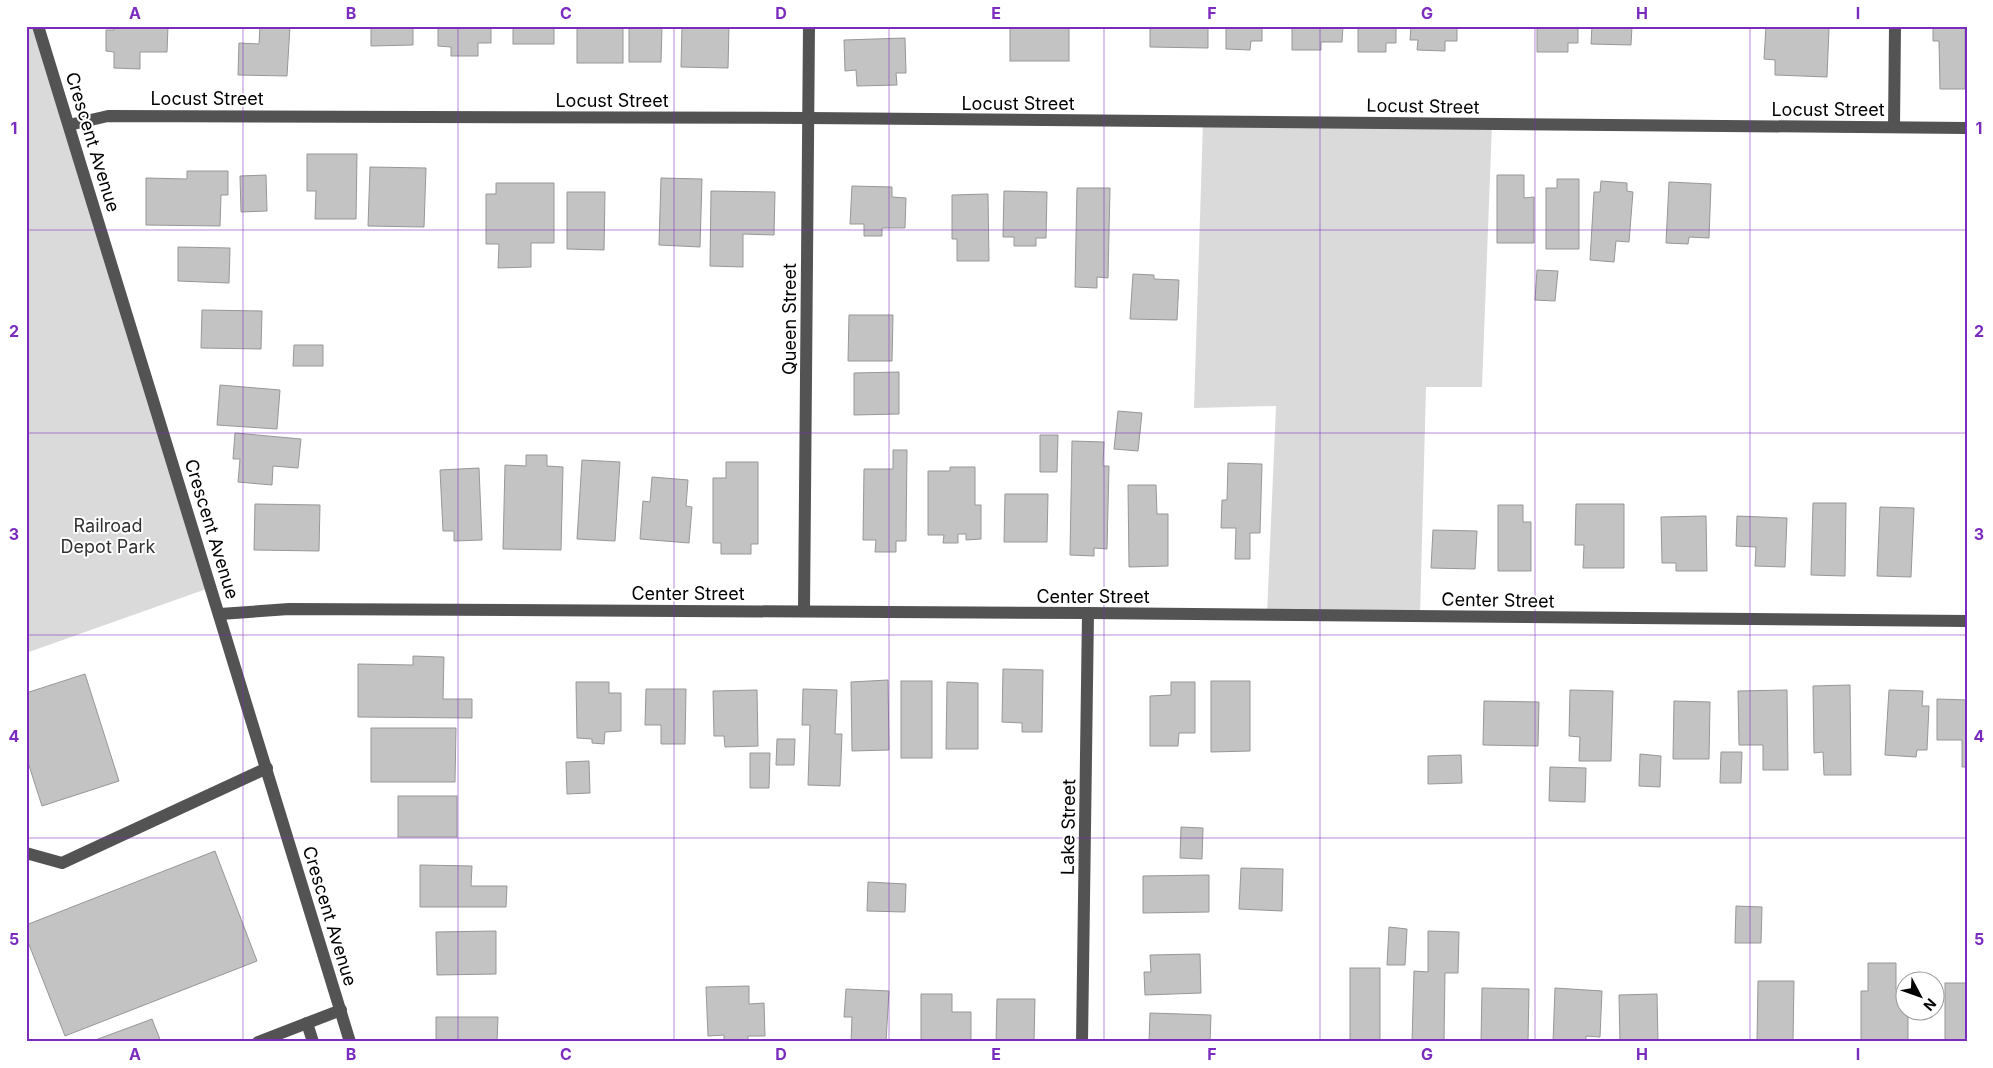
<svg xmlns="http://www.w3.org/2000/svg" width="1993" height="1068" viewBox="0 0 1993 1068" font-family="Inter,sans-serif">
<rect width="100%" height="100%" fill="#fff"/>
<g fill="#dadada">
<polygon points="26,26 38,26 212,587 26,653"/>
<polygon points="1203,122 1492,124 1482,387 1426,387 1420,616 1267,615 1276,406 1194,408"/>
</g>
<g fill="#c3c3c3" stroke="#979797">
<polygon points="114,26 168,26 167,52 140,52 140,69 114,68 114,52 106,51 106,30 114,30"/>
<polygon points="260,26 290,26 287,76 238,75 239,43 259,44"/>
<polygon points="371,26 413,26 413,45 371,46"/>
<polygon points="438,26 491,26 491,43 478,43 478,56 451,56 451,47 438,46"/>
<rect x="513" y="26" width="41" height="18"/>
<rect x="577" y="26" width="46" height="37"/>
<polygon points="629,26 662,26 661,62 629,62"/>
<polygon points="682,26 729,26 728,68 681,67"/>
<rect x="1010" y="26" width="59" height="35"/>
<polygon points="1150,26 1208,26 1208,48 1150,47"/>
<polygon points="1226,26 1262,26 1262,41 1251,41 1250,50 1226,49"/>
<polygon points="1292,26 1343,26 1342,42 1321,42 1321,50 1292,50"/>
<polygon points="1358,26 1396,26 1396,43 1386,43 1386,52 1358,52"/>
<polygon points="1411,26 1457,26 1457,41 1445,41 1445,51 1417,50 1418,40 1410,40"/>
<polygon points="1537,26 1578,26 1578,43 1568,43 1568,52 1537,52"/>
<polygon points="1592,26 1632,26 1631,45 1591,44"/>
<polygon points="1766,26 1829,28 1827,77 1775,75 1775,60 1764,59"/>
<polygon points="1933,26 1965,26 1965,89 1940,89 1939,41 1933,41"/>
<polygon points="905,38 906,73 896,73 897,85 857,86 856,70 845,71 844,40"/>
<polygon points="307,154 357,154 356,219 315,219 316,191 307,191"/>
<polygon points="370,167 426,168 424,227 368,226"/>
<polygon points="187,171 228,171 228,195 221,195 220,226 146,225 146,178 187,179"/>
<polygon points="266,175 267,211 241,212 240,176"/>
<polygon points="1497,175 1524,175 1524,198 1534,197 1534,243 1497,243"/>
<polygon points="661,178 702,179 700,247 659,245"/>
<polygon points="1557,179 1579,179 1579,249 1546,249 1546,188 1557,188"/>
<polygon points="1601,181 1627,183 1627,191 1633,192 1629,242 1616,241 1614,262 1590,260 1594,192 1600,192"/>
<polygon points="1669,182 1711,184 1709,238 1689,237 1688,244 1666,243"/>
<polygon points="496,183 554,183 554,243 531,243 531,267 498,268 499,244 486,244 486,194 496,194"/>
<polygon points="852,186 892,187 892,197 906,198 905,228 882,228 882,236 864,236 864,224 850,224"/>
<polygon points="1077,188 1110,188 1108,278 1097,277 1097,288 1075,287"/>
<polygon points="711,191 775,192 774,235 743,234 743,267 710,266"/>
<polygon points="1004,191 1047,192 1046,238 1036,238 1036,246 1014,246 1014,237 1003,237"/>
<polygon points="567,192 605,192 604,250 567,249"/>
<polygon points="988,194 989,261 957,261 957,239 952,239 952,195"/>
<polygon points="178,247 230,248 229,283 178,281"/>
<polygon points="1537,270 1558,271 1555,301 1535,300"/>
<polygon points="1133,274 1154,275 1154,279 1179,280 1177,320 1130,319"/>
<polygon points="202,310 262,311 261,349 201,348"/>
<polygon points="849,315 893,315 892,361 848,361"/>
<polygon points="294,345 323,345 323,366 293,366"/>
<polygon points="899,372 899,414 854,415 854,373"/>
<polygon points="220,385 280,390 277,429 217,425"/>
<polygon points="1118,411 1142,413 1138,451 1114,449"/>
<polygon points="235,433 301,439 298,468 273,466 272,485 238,482 240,459 233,459"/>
<polygon points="1040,435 1058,435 1057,472 1040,472"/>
<polygon points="1072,441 1104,442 1103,466 1109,466 1107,549 1094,548 1094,556 1070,555"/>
<polygon points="893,450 907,450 906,541 896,541 896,552 875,552 876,540 863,540 864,469 893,469"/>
<polygon points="526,455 547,455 547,466 563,467 561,550 503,549 505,465 526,466"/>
<polygon points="582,460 620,462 615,541 577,539"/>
<polygon points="726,462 758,462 758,544 751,544 751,554 721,554 721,543 713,543 713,478 726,478"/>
<polygon points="1228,463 1262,464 1260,533 1250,533 1250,559 1235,559 1236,528 1221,528 1222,500 1227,500"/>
<polygon points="950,467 975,467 975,505 981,505 981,539 966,540 966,534 958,534 958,543 943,543 944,535 928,535 928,471 950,471"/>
<polygon points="479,468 482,540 454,541 454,531 443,531 440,470"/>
<polygon points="652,477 688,480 686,506 692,507 689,543 640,539 643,501 650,502"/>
<polygon points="1128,485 1156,485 1157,514 1168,514 1168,566 1129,567"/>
<polygon points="1005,494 1048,494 1047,542 1004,542"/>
<polygon points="1813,503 1846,503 1845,576 1811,575"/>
<polygon points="255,504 320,505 319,551 254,550"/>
<polygon points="1576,504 1624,504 1624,568 1583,568 1584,545 1575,545"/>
<polygon points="1498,505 1523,505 1523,522 1531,522 1531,571 1498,571"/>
<polygon points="1880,507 1914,508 1911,577 1877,576"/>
<polygon points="1706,516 1707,571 1676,571 1676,563 1662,563 1661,517"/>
<polygon points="1737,516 1787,518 1785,567 1755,566 1756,547 1736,546"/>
<polygon points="1433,530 1477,531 1475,569 1431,568"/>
<polygon points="413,656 444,657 443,699 472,699 472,718 358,717 358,664 413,665"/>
<polygon points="1003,669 1043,670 1042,732 1022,732 1022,723 1002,722"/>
<polygon points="85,674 119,781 42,806 26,756 26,693"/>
<polygon points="888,680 889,750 852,751 851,682"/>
<rect x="901" y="681" width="31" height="77"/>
<polygon points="1211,681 1250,681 1250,751 1211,752"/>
<polygon points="576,682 609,682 609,693 621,693 621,731 605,732 604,744 592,743 592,739 577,738"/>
<polygon points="947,682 978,683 978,749 946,749"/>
<polygon points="1171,682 1195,682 1195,733 1179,733 1178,746 1150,746 1150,696 1171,695"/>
<polygon points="1850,685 1851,775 1824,775 1823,752 1814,753 1813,686"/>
<polygon points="646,689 686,689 685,744 661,744 661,725 645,725"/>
<polygon points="803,689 837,690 835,734 842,734 840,786 808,785 810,725 802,725"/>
<polygon points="757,690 758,746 725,747 724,736 714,736 713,691"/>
<polygon points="1570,690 1613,691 1611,761 1579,761 1580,737 1569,736"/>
<polygon points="1787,690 1788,770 1763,770 1763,745 1739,745 1738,691"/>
<polygon points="1889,690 1923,691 1922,706 1929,706 1927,750 1917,750 1916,757 1885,755"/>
<polygon points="1937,699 1967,700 1967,767 1962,767 1962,740 1937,740"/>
<polygon points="1484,701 1539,702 1538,746 1483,745"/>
<polygon points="1674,701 1710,702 1709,759 1673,759"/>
<polygon points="371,728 456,728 455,782 371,782"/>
<polygon points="777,739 795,739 794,765 776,765"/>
<polygon points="1721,752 1742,752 1741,783 1720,783"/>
<polygon points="750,753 770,753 769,788 750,788"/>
<polygon points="1640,754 1661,756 1660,787 1639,786"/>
<polygon points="1461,755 1462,783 1428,784 1428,756"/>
<polygon points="589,761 590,793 567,794 566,762"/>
<polygon points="1550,767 1586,768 1585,802 1549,801"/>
<rect x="398" y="796" width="59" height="41"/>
<polygon points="1181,827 1203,828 1202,859 1180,858"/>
<polygon points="215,851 257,961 65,1036 26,937 26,925"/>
<polygon points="420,865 472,866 471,886 507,886 506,907 420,907"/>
<polygon points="1241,868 1283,869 1282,911 1239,909"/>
<polygon points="1209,875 1209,912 1143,913 1143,876"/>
<polygon points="868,882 906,884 905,912 867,911"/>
<polygon points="1736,906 1762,907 1761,943 1735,943"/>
<polygon points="1389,927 1407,929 1405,965 1387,965"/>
<polygon points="496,931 496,974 437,975 436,932"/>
<polygon points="1428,931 1459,932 1458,973 1445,973 1444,1042 1412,1042 1414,971 1428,972"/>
<polygon points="1200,954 1201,993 1145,995 1144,972 1151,972 1150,955"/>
<polygon points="1868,963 1896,963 1896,991 1906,991 1906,1010 1908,1010 1908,1042 1861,1042 1861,991 1868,991"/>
<rect x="1350" y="968" width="30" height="74"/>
<polygon points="1758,981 1794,981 1793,1042 1757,1042"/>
<rect x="1945" y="983" width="22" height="59"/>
<polygon points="749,986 749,1004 764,1003 765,1036 748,1036 748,1040 724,1041 724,1035 708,1036 706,987"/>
<polygon points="1482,988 1529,989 1528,1042 1481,1042"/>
<polygon points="1555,988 1602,991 1600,1037 1586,1036 1586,1042 1553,1042"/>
<polygon points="846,989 889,991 886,1042 851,1042 852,1017 844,1017"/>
<polygon points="921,994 952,994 952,1012 971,1012 971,1042 921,1042"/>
<polygon points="1657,994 1658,1042 1620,1042 1619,995"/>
<polygon points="997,999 1035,999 1034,1042 996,1042"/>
<polygon points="1150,1013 1211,1015 1210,1042 1149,1042"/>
<polygon points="436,1017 498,1017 497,1042 436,1042"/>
<polygon points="152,1019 161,1042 90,1042"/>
</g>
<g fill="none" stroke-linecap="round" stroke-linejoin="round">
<g stroke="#535353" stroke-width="12">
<polyline points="38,26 350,1042"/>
<polyline points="69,125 108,116 808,118 1967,128"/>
<polyline points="1894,127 1895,26"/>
<polyline points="804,611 809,26"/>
<polyline points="220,614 289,609 1088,613 1967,621"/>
<polyline points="26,853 62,863 267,768"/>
<polyline points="307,1023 313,1042"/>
<polyline points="258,1042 341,1010"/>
<polyline points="1082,1042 1088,613"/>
</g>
</g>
<path fill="none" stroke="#7b2cbf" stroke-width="1" stroke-opacity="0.55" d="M243,26V1042M458,26V1042M674,26V1042M889,26V1042M1104,26V1042M1320,26V1042M1535,26V1042M1750,26V1042M26,230H1967M26,433H1967M26,635H1967M26,838H1967"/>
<g text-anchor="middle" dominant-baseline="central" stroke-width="4" stroke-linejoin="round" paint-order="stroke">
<g font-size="18" fill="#000" stroke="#fff">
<text x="207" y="98">Locust Street</text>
<text x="612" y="100">Locust Street</text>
<text x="1018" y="103">Locust Street</text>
<text transform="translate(1423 106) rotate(1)">Locust Street</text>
<text x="1828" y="109">Locust Street</text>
<text transform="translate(93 142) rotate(73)">Crescent Avenue</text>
<text transform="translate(789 319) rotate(-90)">Queen Street</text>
<text transform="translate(212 529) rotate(73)">Crescent Avenue</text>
<text x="688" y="593">Center Street</text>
<text x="1093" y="596">Center Street</text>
<text transform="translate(1498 600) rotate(1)">Center Street</text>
<text transform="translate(1068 827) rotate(-89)">Lake Street</text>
<text transform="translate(330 916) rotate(73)">Crescent Avenue</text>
</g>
<g font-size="18" fill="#313131" stroke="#fff">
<text x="108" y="525">Railroad<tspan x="108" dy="21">Depot Park</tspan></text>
</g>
</g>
<rect width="1993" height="1068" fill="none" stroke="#ffffff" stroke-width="55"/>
<g transform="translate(1920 996) rotate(131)"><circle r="24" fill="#ffffff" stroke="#999999"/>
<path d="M0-4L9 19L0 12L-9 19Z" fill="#000000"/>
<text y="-8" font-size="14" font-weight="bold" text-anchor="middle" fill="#000000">N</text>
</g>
<rect x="28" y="28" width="1938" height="1012" fill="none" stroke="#7b2cbf" stroke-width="2"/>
<g font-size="16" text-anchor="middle" font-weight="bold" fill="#7b2cbf">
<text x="135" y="19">A</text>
<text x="351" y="19">B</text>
<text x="566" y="19">C</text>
<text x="781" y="19">D</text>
<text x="996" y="19">E</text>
<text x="1212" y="19">F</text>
<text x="1427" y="19">G</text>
<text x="1642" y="19">H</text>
<text x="1858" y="19">I</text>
<text x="14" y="134">1</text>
<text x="1979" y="134">1</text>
<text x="14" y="337">2</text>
<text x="1979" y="337">2</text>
<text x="14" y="540">3</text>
<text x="1979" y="540">3</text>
<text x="14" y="742">4</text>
<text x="1979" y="742">4</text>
<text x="14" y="945">5</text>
<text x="1979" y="945">5</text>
<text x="135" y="1060">A</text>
<text x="351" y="1060">B</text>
<text x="566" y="1060">C</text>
<text x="781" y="1060">D</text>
<text x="996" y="1060">E</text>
<text x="1212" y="1060">F</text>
<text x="1427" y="1060">G</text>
<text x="1642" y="1060">H</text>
<text x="1858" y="1060">I</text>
</g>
</svg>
